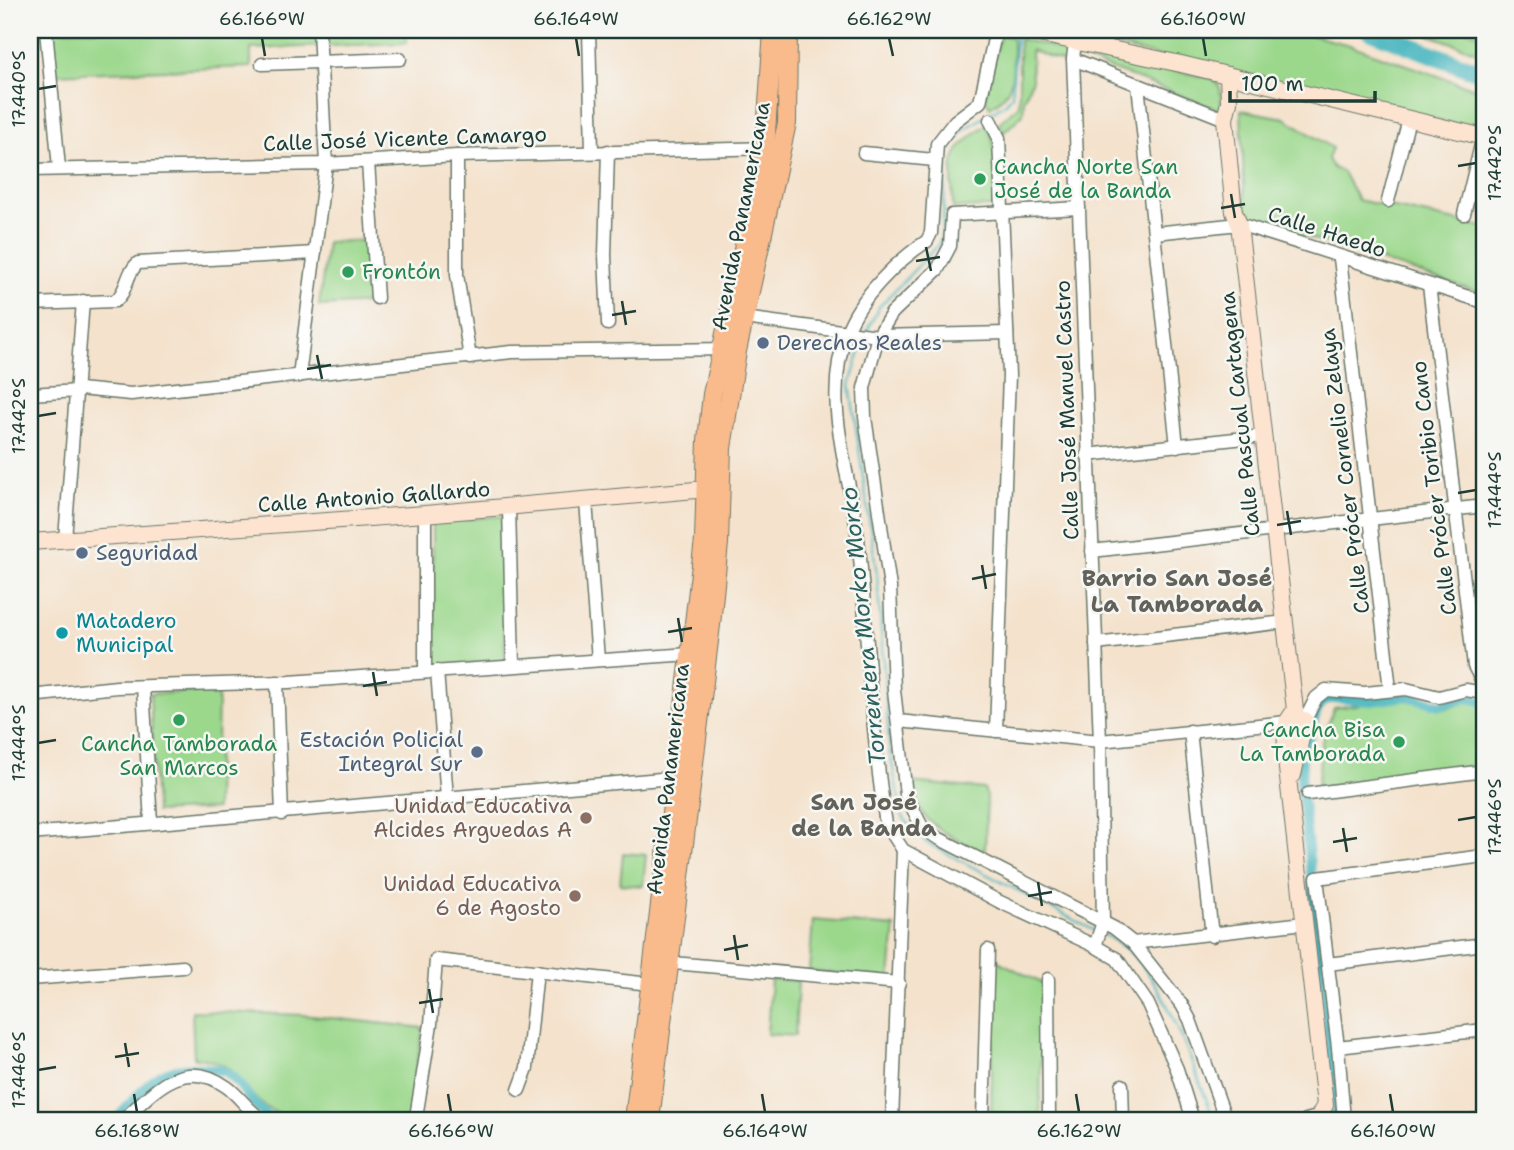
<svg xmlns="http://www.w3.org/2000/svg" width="1514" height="1150" viewBox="0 0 1514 1150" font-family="'Shantell Sans',sans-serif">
<rect width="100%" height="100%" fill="#f6f6f2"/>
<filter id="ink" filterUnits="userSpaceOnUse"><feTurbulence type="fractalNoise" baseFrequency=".0143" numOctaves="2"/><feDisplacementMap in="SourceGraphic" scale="14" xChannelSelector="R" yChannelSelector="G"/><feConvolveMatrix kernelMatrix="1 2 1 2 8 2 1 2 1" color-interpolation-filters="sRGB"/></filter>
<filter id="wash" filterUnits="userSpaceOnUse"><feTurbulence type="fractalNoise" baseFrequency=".00686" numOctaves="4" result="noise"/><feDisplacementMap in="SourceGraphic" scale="28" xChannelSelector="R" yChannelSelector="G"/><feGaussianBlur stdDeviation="1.57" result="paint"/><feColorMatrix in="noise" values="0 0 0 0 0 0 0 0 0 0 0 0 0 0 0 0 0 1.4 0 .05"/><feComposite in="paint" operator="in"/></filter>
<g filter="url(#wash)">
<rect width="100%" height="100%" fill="#f4e2cc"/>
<g fill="#9bd88c" stroke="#5d8a60" stroke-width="2">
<polygon points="50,30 407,30 407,43 251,49 251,67 53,74"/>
<polygon points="1045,30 1290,30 1350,45 1484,92 1484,131"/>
<polygon points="1415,30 1466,30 1484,35 1484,54"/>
<path d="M1004,35L1013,38C1012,69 1019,90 990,107L985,98L1000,36Z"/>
<polygon points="1019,39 1063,49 1068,54 1069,64 1031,50 1032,80 1024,99 1023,114 1003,133 999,123 1019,105"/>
<polygon points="1087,52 1214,79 1220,88 1222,111 1082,58"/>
<polygon points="1241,110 1285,118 1332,148 1328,159 1333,168 1343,172 1358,200 1484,227 1484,294 1251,219 1245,212"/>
<path d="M987,124L993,141L999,207L953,208C952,161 945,154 987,124Z"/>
<polygon points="372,240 375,303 319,306 327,242"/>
<polygon points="503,516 505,662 433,666 433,522"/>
<polygon points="218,691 216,809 156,812 150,694"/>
<path d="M1409,698C1420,702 1435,710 1447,708C1461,705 1465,699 1480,703L1484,714V766L1317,789L1322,742L1334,708Z"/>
<path d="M910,782L984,789L987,798L985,849L979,851C946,834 916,823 910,782Z"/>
<polygon points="623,853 646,855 643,886 620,884"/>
<polygon points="813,920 895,927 890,978 809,971"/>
<polygon points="994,959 1042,983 1040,1120 991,1120"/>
<polygon points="771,979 798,981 795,1036 767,1034"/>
<path d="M192,1011L303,1015L423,1028L409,1112L413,1120H329L323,1114C310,1114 290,1118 278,1113C239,1099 248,1061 194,1058Z"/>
</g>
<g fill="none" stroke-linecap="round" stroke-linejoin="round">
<g stroke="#46b5bf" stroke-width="2.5">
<polyline points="867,331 879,307 938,245 942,236 947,150 962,131 1006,103 1012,95 1016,36"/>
<polyline points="864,337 850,385 877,575 890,753 902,815 913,831 927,843 1095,931"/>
<path d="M1104,935C1154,957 1178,1028 1197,1075C1202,1090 1210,1105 1213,1120"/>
</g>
<g stroke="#46b5bf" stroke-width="10">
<polyline points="1307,743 1317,710 1324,700 1334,698 1371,701 1407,696 1440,705 1467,698 1484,702"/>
<polyline points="1302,762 1301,784 1337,1108 1332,1120"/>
<path d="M116,1120C143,1090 159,1062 203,1068C212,1069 222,1069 229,1074C246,1089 254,1110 274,1120"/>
<polyline points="302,1120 315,1118 324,1120"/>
</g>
<polyline stroke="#46b5bf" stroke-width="18" points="1369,30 1484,74"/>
</g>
</g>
<g filter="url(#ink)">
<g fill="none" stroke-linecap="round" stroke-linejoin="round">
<defs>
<g id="street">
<polyline points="46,30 59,168"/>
<polyline points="589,30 592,151"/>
<path d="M996,30L980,102L955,121L937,144L931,233L927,241C897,261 860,297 847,332C820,404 852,475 859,547C868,639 871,732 886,824L903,850L1000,902L1095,946L1117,959L1148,1004L1177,1069L1193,1120"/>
<polyline points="1075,41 1073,59 1100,741 1103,922 1095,946"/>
<polyline points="1073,59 1225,119"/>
<polyline points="262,64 400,59"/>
<polyline points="1138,85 1177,446"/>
<polyline points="990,120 999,138 1009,375 996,731"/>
<polyline points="608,151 605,255 608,324"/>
<polyline points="864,153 934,160"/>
<polyline points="457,156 457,275 470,358"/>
<polyline points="368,162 377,298"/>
<polyline points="30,170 326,164 457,156 772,148"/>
<polyline points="1388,201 1409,119"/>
<polyline points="1079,208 952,215 950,246 938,269 892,313 878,336 864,388 865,417 890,587 894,690 906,795 922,827 936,837 1114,928 1133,943 1182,1005 1190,1020 1226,1120"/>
<polyline points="1464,214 1483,137"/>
<polyline points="1155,233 1239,224 1484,302"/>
<polyline points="1340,258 1389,681"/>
<polyline points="1429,285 1474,666 1484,685"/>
<path d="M30,304L115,301C128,292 125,274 138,263L315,253"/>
<polyline points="744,318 878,336 1007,333"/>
<polyline points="299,376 326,164 319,30"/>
<polyline points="79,389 131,394 512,352 730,349"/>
<polyline points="30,394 78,391"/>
<polyline points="1087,455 1263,436"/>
<polyline points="586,501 598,660"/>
<polyline points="509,508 513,665"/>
<polyline points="425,514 425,672"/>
<polyline points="65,539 83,301"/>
<polyline points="1092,551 1484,506"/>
<polyline points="1096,644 1285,622"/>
<polyline points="437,671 447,798"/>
<polyline points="277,682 282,814"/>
<polyline points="143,687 151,823"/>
<polyline points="30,696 117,687 289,682 690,654"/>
<polyline points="1305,720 1316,698 1326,690 1365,693 1406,689 1439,697 1466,690 1484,693"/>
<polyline points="898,721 1100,741 1287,722"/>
<polyline points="1190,731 1212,936"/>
<polyline points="1308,794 1484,771"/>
<polyline points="30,834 661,779 681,781"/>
<polyline points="1133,943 1304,923"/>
<polyline points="662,962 899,983"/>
<polyline points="1328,964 1484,944"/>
<polyline points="30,979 183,967"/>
<polyline points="1048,979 1049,1120"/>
<polyline points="1338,1047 1484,1030"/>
<polyline points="1122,1085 1123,1120"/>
<polyline points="519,1090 527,1068 537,971"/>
<path d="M123,1120C153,1092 183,1055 227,1087C241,1097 249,1113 264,1120"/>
<polyline points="419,1120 417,1111 431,1024 436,960 650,984"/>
<polyline points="892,1120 903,850"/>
<polyline points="983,1120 988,950"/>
<polyline points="1306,1120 1321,1116"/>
<polyline points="1344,1120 1338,1047 1317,878 1484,856"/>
<polyline points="1472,1120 1484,1119"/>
</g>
<g id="secondary">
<polyline points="1021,30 1181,64 1484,137"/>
<polyline points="1228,75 1229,102 1225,119 1234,212 1239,224 1295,710 1287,722 1285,751 1325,1105 1320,1114"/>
<polyline points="30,542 425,514 718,488"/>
<polyline points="1287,722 1305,720 1293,775"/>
</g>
<g id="primary">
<polyline points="634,1120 704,540 707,440 712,394 765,148 773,30"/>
<polyline points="650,1120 711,625 719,543 722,448 737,351 787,123 788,30"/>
</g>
</defs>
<use href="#street" stroke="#6a7769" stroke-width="15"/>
<use href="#secondary" stroke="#6a7769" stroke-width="18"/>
<use href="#primary" stroke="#6a7769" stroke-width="20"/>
<use href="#street" stroke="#fff" stroke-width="12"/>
<use href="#secondary" stroke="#fde4d1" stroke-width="16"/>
<use href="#primary" stroke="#fabb8c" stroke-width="18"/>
</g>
</g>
<path fill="none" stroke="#1f3d34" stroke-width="2.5" d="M262,38L265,56M576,38L579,56M889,38L893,56M1203,38L1206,56M38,89L56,86M1458,166L1476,163M1231,194L1235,218M1221,208L1245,204M926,247L931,271M916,261L940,257M622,301L626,325M612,315L636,311M317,355L322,379M307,369L331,365M38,416L56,413M1458,493L1476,490M1287,511L1291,535M1277,525L1301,521M982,565L986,589M972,579L996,574M678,618L682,642M668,632L692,628M373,672L377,696M363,686L387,682M38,743L56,740M1458,820L1476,817M1343,828L1347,852M1333,842L1357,838M1038,882L1042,906M1028,896L1052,892M734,935L738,960M724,950L748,945M429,989L433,1013M419,1003L443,999M125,1043L129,1067M115,1057L139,1053M38,1070L56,1067M134,1094L137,1112M448,1094L451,1112M762,1094L765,1112M1076,1094L1079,1112M1390,1094L1393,1112"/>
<g fill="#2e9e5b" stroke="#f6f6f2" stroke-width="2.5">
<circle cx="980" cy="179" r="7"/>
<circle cx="348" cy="272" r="7"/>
<circle cx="179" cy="720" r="7"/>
<circle cx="1399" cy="742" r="7"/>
</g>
<g fill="#5c6f8a" stroke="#f6f6f2" stroke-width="2.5">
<circle cx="763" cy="343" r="7"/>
<circle cx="82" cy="553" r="7"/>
<circle cx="477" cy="752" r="7"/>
</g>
<circle fill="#0f9aa8" stroke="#f6f6f2" stroke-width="2.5" cx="62" cy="633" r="7"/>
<g fill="#8d6e63" stroke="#f6f6f2" stroke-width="2.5">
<circle cx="586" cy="818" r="7"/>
<circle cx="575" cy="896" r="7"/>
</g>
<g text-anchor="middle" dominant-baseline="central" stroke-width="5" stroke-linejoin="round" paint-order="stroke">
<g font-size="21" fill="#1f3d34" stroke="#f6f6f2">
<text transform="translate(405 139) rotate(-2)">Calle José Vicente Camargo</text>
<text transform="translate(741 216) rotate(-79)">Avenida Panamericana</text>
<text transform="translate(1327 232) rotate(18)">Calle Haedo</text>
<text transform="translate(1067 410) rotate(-92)">Calle José Manuel Castro</text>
<text transform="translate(1240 414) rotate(-96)">Calle Pascual Cartagena</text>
<text transform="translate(1345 471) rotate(-97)">Calle Prócer Cornelio Zelaya</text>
<text transform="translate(1434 488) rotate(-97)">Calle Prócer Toribio Cano</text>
<text transform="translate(374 497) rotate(-4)">Calle Antonio Gallardo</text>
<text transform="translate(668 779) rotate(-83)">Avenida Panamericana</text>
</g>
<g font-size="21" fill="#27864d" stroke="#f6f6f2" text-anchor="start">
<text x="994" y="167">Cancha Norte San<tspan x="994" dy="24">José de la Banda</tspan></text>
<text x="362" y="272">Frontón</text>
<text x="1385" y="730" text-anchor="end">Cancha Bisa<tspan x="1385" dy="24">La Tamborada</tspan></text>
<text x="179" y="744" text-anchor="middle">Cancha Tamborada<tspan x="179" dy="24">San Marcos</tspan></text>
</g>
<g font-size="21" fill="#4e5e75" stroke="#f6f6f2" text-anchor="start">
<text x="777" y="343">Derechos Reales</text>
<text x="96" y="553">Seguridad</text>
<text x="463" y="740" text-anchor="end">Estación Policial<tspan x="463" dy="24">Integral Sur</tspan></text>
</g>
<g font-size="21" fill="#0d838f" stroke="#f6f6f2" text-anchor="start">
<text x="76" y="621">Matadero<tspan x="76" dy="24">Municipal</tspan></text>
</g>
<g font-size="21" fill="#785e54" stroke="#f6f6f2" text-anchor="end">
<text x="572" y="806">Unidad Educativa<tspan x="572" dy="24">Alcides Arguedas A</tspan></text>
<text x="561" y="884">Unidad Educativa<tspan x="561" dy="24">6 de Agosto</tspan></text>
</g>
<g font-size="23" font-weight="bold" fill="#62615a" stroke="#f6f6f2">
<text x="1177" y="578">Barrio San José<tspan x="1177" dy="26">La Tamborada</tspan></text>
<text x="864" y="802">San José<tspan x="864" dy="26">de la Banda</tspan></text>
</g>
<g font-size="23" font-style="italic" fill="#2b615e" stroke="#f6f6f2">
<text transform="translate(863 626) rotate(-96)">Torrentera Morko Morko</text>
</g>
</g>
<rect width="1514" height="1150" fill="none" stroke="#f6f6f2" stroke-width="77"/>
<path d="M1230 91v10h145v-10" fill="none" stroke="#1f3d34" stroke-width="3.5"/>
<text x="1241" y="91" font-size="21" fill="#1f3d34" stroke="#f6f6f2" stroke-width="5" paint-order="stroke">100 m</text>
<rect x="38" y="38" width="1438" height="1074" fill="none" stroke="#1f3d34" stroke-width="2.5"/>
<g font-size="18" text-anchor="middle" fill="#1f3d34">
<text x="262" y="25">66.166°W</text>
<text x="576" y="25">66.164°W</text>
<text x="889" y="25">66.162°W</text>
<text x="1203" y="25">66.160°W</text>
<text transform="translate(19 89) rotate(-90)" y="6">17.440°S</text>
<text transform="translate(1495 163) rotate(-90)" y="6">17.442°S</text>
<text transform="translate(19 416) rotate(-90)" y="6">17.442°S</text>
<text transform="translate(1495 490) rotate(-90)" y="6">17.444°S</text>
<text transform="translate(19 743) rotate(-90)" y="6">17.444°S</text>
<text transform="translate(1495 817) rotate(-90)" y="6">17.446°S</text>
<text transform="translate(19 1070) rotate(-90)" y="6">17.446°S</text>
<text x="137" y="1137">66.168°W</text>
<text x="451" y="1137">66.166°W</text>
<text x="765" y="1137">66.164°W</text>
<text x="1079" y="1137">66.162°W</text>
<text x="1393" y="1137">66.160°W</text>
</g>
</svg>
